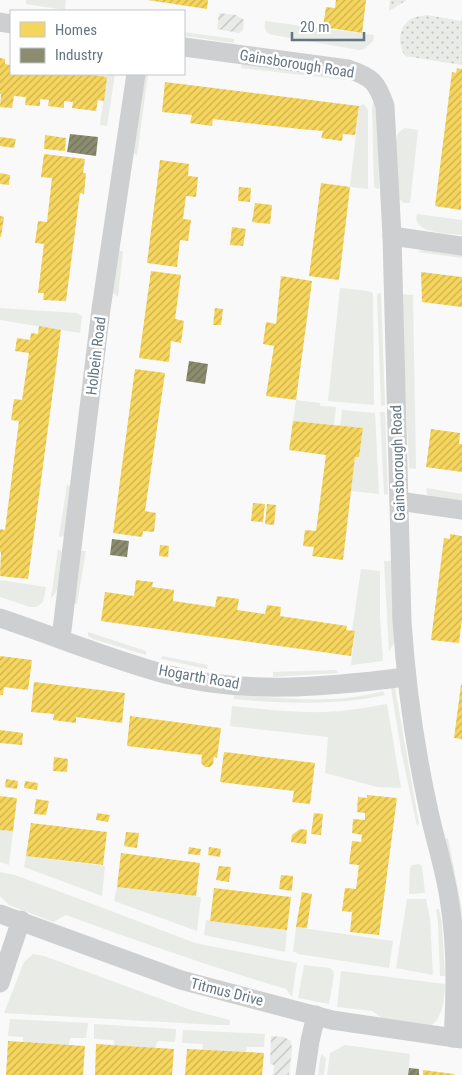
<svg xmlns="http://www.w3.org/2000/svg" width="462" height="1075" viewBox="0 0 462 1075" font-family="'Roboto Condensed',sans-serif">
<defs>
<pattern id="park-dots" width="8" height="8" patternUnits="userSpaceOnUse" patternTransform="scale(1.25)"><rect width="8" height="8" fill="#e8ebe6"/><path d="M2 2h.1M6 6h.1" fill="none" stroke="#c0c3c0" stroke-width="1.8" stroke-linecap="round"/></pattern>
<pattern id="garden-furrows" width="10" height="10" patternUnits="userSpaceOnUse" patternTransform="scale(1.25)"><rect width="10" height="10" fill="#e8ebe6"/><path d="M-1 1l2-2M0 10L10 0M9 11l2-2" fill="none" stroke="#c0c3c0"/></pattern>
<pattern id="homes-hatch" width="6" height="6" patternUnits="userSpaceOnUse" patternTransform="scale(1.25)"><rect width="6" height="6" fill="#f6d55c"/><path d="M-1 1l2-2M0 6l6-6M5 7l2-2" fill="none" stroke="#cbb151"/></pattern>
<pattern id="industry-hatch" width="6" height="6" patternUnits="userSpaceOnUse" patternTransform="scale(1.25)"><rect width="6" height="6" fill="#8c8c6e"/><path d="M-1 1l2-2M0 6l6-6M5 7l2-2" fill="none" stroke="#70725c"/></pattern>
</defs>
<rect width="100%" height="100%" fill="#f9f9f9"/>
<g fill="#e8ebe6">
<polygon points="26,0 66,0 65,10 26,4"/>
<path d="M265,21L374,35L373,41L364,49L359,50L273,35C265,33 264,29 265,21Z"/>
<polygon points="184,32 234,39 234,43 184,36"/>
<polygon points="242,62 346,75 347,80 241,68"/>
<polygon points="107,74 115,74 107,126 100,125"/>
<polygon points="143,74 148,74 137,156 132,151"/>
<polygon points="373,103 376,104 378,117 379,189 375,188 374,186 372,107"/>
<polygon points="364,104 368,110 368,189 350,187 359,106"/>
<path d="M405,128L418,130L410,203H404L398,198L396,144C396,136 397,132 405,128Z"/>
<path d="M417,214L462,220V235C449,233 411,234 417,214Z"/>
<polygon points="424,249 462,253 462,258 417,252"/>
<polygon points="119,251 123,251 118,297 113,293"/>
<polygon points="340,288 368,291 373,293 374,405 328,401"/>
<polygon points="381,293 385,405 381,406 377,294"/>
<polygon points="401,294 413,295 416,469 409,468"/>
<polygon points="0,308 77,313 82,316 80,333 0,320"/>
<polygon points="296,400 320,403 320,406 336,407 334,425 293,421"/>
<polygon points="342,410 375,413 379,494 351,491 355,457 359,457 363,428 340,426"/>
<polygon points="380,412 385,412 388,495 384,494"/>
<polygon points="67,484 71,487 64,536 59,537"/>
<polygon points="426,488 462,494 462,502 432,498 427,494"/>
<path d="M58,549L62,552C60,565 62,590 51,598Z"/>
<polygon points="79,551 86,551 77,604 73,603"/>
<polygon points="384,561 391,561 394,643 389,651"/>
<polygon points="361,569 380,571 380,617 383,661 351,665 355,631 352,631"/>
<polygon points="0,580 46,587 43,602 36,607 30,607 0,597"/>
<polygon points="88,632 146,651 146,655 93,639 88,636"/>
<polygon points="162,656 208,665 207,669 161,659"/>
<polygon points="336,670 338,673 273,677 273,672"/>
<polygon points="391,688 395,688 419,824 417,826 401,750"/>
<path d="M383,691L385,695C372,697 360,700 347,701C309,704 272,703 234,699V695C283,698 335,705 383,691Z"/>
<path d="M387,704L401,788L377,787L325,773L328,737L230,726L232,706C263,709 294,713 325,712C346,711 366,708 387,704Z"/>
<polygon points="0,830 13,831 9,865 0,862"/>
<polygon points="448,838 462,910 462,960 443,840"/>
<polygon points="26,856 105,866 102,896 24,867"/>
<polygon points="419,864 422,866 425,893 409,894 410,868 412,865"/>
<path d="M0,872L15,875L98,906L195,943L297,963L292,997L286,989C212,967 139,942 66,915L53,922L9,905L0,896Z"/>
<polygon points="117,887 201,897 197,931 114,901"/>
<polygon points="407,899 426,899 430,919 433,975 396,968"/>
<polygon points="436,909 439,909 442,923 445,976 440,976 438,923"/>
<polygon points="206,920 287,930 285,952 204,935"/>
<polygon points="296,927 393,941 389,968 298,954 293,951"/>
<polygon points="33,954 44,956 191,1010 230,1020 230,1025 217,1025 4,1013 24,962"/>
<polygon points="304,965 330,968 333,971 334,975 329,1004 298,998"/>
<path d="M341,971L445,984C444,1000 444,1014 432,1025L382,1018L372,1011L337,1007Z"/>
<polygon points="10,1019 88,1023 86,1038 70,1038 69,1045 23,1043 23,1037 8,1036"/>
<polygon points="94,1024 176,1029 175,1042 158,1041 155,1048 114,1045 114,1040 94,1039"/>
<polygon points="183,1030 265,1034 264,1047 247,1047 246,1052 202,1050 203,1044 182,1043"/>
<polygon points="345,1045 410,1054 408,1075 327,1075 330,1053"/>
<polygon points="322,1054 326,1059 324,1075 318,1075 320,1059"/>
</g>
<g fill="url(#park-dots)">
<polygon points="390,0 407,0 389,11"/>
<path d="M427,15L461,21L462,17V65L405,56C397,44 398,23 415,17C419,16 424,16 427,15Z"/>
</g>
<g fill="url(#garden-furrows)">
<polygon points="219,13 236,15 244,20 243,30 239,33 217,29"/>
<polygon points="271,1036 284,1037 291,1041 292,1050 289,1075 273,1075 274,1065 270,1064"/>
</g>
<g fill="url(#homes-hatch)">
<polygon points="148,0 208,0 207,9"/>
<polygon points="336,0 366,0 362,33 323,27 326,7 335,8"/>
<polygon points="0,58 5,59 5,64 11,65 11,74 85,74 107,77 104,101 98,100 96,111 72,108 73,102 64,101 64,108 48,106 49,100 40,99 40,106 25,105 26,97 14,96 12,108 0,107 1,94 0,94"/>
<polygon points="457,68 462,69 461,210 435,206 452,72 456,73"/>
<polygon points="165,82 359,106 355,135 343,134 342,141 321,138 323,131 300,129 213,119 212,126 190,123 192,115 162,112"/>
<polygon points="45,135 66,138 65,151 44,149"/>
<polygon points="0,137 16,139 14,148 0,146"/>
<polygon points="44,154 85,159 83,173 86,173 84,194 80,193 66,301 43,300 44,293 38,293 44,244 35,243 38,221 47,222 52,178 41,177"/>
<polygon points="160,160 189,164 188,176 198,177 196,197 186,196 183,219 191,220 188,241 180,240 177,267 147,263"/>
<polygon points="0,173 10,175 9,185 0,184"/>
<polygon points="321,183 350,187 339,280 309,276"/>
<polygon points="239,187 251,188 250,202 238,201"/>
<polygon points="255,203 272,205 270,224 252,222"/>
<polygon points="0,216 4,217 1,237 0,237"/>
<polygon points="232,227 246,229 243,246 230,245"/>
<polygon points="151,271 181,275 175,319 184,321 181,343 171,341 169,362 139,358"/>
<polygon points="421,272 462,277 462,307 422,302"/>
<polygon points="281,276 312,281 296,400 266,396 274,346 263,344 266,322 276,324"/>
<polygon points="215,308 223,309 221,325 213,325"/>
<polygon points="39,326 61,330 28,579 0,576 1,552 0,552 0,529 5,530 19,421 11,420 14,399 22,400 29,353 15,351 17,338 30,340 31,333 38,334"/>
<polygon points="135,369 165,373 145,511 156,513 154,532 143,531 142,537 113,533"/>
<polygon points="293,421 363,428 359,457 355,457 343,560 312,556 314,547 303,546 305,530 316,531 326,455 289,450"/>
<polygon points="431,429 460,433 459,444 462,444 462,472 426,467"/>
<polygon points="253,503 265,504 263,522 251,521"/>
<polygon points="267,504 276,505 274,525 265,524"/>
<polygon points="450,534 462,536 462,619 459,643 431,640 444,538 450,539"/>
<polygon points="160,545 169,546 168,557 159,556"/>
<polygon points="136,580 153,582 152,587 174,590 173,601 215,607 217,596 239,599 237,610 265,614 267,605 281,607 280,616 347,626 346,630 355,631 351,656 101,621 105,592 134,596"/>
<polygon points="0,656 32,660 28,690 4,687 3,695 0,695"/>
<polygon points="34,682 125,693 122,723 76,717 76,723 53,720 54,714 31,712"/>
<polygon points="461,685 462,685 462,739 454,738"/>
<polygon points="130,716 221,728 217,758 214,757 213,764 210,767 205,767 201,763 202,755 127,746"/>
<polygon points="0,730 23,733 22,745 0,743"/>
<polygon points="224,752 315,763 310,804 292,802 294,791 220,782"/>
<polygon points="54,757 68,759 67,772 53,771"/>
<polygon points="6,779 18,781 17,789 5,787"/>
<polygon points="25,781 38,783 37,790 24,788"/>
<polygon points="367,795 397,798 379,935 350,932 352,912 342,911 345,888 356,889 359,865 349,864 352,841 361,842 362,835 352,833 353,819 365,820 365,813 357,812 358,797 367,798"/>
<polygon points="0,796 17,798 13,831 0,830"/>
<polygon points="36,799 49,801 46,815 34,814"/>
<polygon points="97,813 110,815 108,822 96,820"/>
<polygon points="314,813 323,814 321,835 311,834"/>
<polygon points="31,823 107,832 103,865 26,856"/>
<polygon points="300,829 307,830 306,844 291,842 292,835"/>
<polygon points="126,832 139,833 137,848 124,846"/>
<polygon points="189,847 201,849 200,855 188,854"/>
<polygon points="209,847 221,849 220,857 208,855"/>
<polygon points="121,853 200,863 196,896 117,887"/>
<polygon points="219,866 231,867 229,882 216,880"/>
<polygon points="281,875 293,876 292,891 279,889"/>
<polygon points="214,888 291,897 287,930 210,921"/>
<polygon points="302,892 312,894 307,928 296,927"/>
<polygon points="8,1041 85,1046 83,1075 6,1075"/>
<polygon points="96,1044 174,1049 172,1075 95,1075"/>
<polygon points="187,1049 264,1053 262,1075 185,1075"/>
<polygon points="423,1070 454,1074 454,1075 423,1075"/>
</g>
<g fill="url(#industry-hatch)">
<polygon points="70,134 98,137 96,156 67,152"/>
<polygon points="189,361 208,364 205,384 186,381"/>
<polygon points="112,539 129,541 127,557 110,555"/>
<polygon points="409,1068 419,1069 419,1075 408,1075"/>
</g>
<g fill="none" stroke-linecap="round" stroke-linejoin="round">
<g stroke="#cecfd0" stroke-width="19">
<polyline points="0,22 11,24"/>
<path d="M184,47L348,69C372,77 377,82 385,106L392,236L402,621C406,682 414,742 427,802C433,834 444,865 449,898C457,944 456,991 453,1038"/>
<polyline points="392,236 462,246"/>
<polyline points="399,501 462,510"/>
<path d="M0,618C54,636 110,659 165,674C244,695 326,687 406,677"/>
<polyline points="61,638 101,309 136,74"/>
<polyline points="0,914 181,980 332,1020 462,1039"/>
<polyline points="0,983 21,920"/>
<polyline points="305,1075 310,1041 316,1015"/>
</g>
</g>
<g text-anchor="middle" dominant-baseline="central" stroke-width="5" stroke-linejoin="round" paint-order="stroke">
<g font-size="15" fill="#657683" stroke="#fff">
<text transform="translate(297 64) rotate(9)">Gainsborough Road</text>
<text transform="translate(96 356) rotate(-83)">Holbein Road</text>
<text transform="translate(398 463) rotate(-92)">Gainsborough Road</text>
<text transform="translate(199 677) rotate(10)">Hogarth Road</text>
<text transform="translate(227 992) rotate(14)">Titmus Drive</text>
</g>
</g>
<rect x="10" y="10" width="175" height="65" fill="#ffffff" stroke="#c1c8cd"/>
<rect x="20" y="22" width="25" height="15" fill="#f6d55c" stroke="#c1c8cd"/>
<text x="55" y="35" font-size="15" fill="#657683">Homes</text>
<rect x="20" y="48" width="25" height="15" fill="#8c8c6e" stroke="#c1c8cd"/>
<text x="55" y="60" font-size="15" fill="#657683">Industry</text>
<path d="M292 32v8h72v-8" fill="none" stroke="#657683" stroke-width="2.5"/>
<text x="300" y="32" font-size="15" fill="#657683" stroke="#ffffff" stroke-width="4" paint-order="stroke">20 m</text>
</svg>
